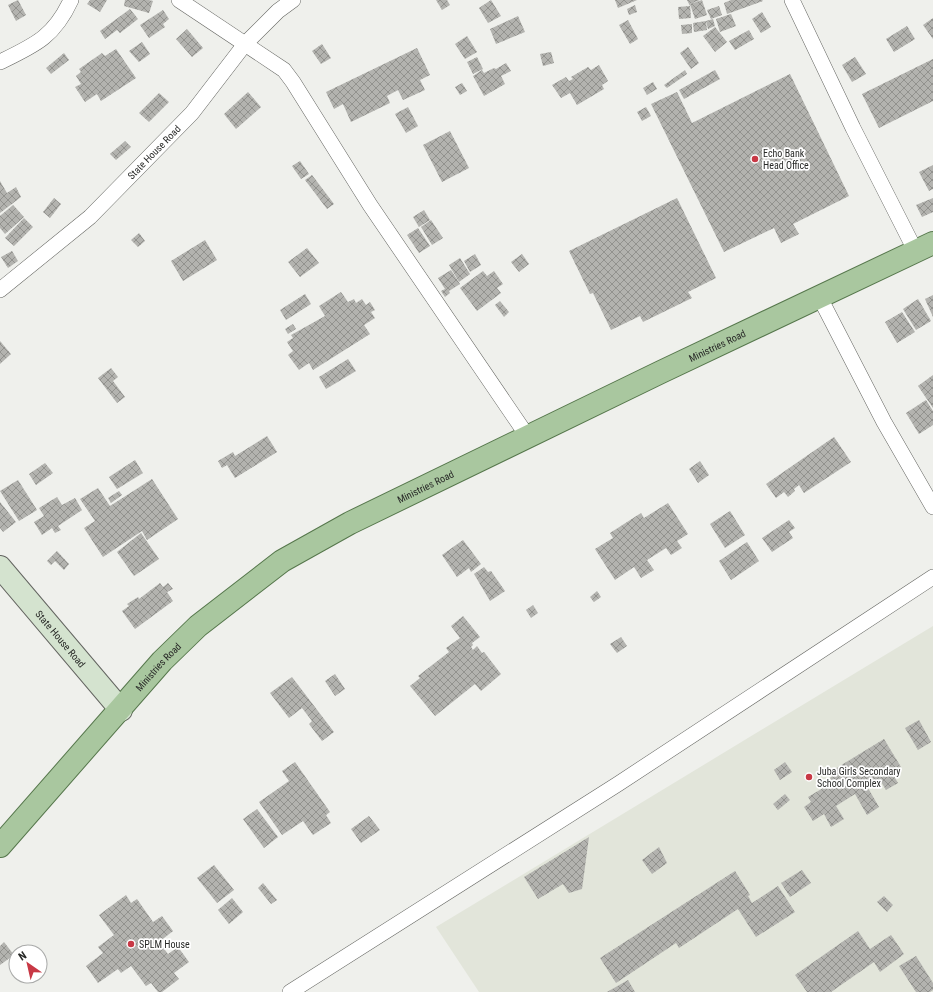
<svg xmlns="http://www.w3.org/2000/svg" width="933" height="992" viewBox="0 0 933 992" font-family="'Roboto Condensed',sans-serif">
<defs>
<pattern id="building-cross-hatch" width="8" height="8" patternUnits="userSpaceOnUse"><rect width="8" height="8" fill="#b3b3af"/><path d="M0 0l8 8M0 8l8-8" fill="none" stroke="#92928e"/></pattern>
</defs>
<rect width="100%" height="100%" fill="#eff0ec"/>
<polygon fill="#e2e5da" points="933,626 933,992 479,992 436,927"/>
<g fill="url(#building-cross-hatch)">
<polygon points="18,0 26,15 16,21 8,5"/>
<polygon points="90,0 107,0 100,12 87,4"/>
<polygon points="125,0 149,0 153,1 149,13 124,6"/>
<polygon points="436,0 447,0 450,5 442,10"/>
<polygon points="491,0 501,16 488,23 479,8"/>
<polygon points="615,0 637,0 618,8"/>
<polygon points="687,0 700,0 690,4 691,18 679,19 678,7 690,6"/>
<polygon points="702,0 707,15 695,19 690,4"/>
<polygon points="731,0 762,0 763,1 727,14 724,3"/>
<polygon points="635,5 637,12 629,15 627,9"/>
<polygon points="719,6 722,15 711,19 707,10"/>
<polygon points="130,9 138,19 120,33 117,30 105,39 100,31"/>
<polygon points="163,10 169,19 163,24 165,27 149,38 140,25"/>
<polygon points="762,12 771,27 761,33 752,19"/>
<polygon points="731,14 736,26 720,32 716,19"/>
<polygon points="518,16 525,32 496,44 490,29"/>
<polygon points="933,18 933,39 923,25"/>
<polygon points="713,19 715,26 708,29 706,21"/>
<polygon points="628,20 638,39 630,44 619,25"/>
<polygon points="706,21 707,30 694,32 693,23"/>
<polygon points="692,24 692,33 682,34 681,25"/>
<polygon points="907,26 915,39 894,52 886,39"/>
<polygon points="715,27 727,42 715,52 703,36"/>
<polygon points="187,29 203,48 192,57 176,39"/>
<polygon points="749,30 754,39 735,50 729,41"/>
<polygon points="467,36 477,52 465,59 455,44"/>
<polygon points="142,42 150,54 139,62 129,51"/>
<polygon points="322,44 331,58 321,64 312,51"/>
<polygon points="688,47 699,63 691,69 680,53"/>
<polygon points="417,48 430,75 420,80 425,90 403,100 398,90 387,96 390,103 351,122 343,104 334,109 326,92"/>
<polygon points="116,49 136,78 101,101 97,94 85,102 75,87 81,84 76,76 81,72 79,69 102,53 105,56"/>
<polygon points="551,52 554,63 543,66 540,54"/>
<polygon points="64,53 69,60 51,74 46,68"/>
<polygon points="477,57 483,69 473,74 467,62"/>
<polygon points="855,57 866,74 852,82 842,65"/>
<polygon points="933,59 933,101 879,128 862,94"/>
<polygon points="506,63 511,71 501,76 505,84 484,96 473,76 482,70 484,73 494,68 496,69"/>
<polygon points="599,65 608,81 602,85 604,89 577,105 570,93 561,98 552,85 566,77 569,81 573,79 571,77 588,67 591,70"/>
<polygon points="685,70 687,74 667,88 664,85"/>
<polygon points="715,70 720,79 684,99 679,90"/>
<polygon points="790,74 849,196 793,224 799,234 781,243 774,228 724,252 651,104 677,92 692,123"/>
<polygon points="653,82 657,89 647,95 643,88"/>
<polygon points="462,83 467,91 460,95 455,87"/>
<polygon points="248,92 261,107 236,129 224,114"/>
<polygon points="159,93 169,102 149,122 139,113"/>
<polygon points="408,107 418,126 406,133 395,114"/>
<polygon points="646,107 651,116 642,121 637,112"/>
<polygon points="450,131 469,168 442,182 423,145"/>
<polygon points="125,141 131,147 116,160 110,154"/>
<polygon points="300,161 309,174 301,179 292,166"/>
<polygon points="933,165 933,189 929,191 919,172"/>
<polygon points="312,175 334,204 327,209 305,180"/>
<polygon points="0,181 7,193 16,187 21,197 0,213"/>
<polygon points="54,198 61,204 50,218 43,212"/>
<polygon points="677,198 716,278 688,292 692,298 643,322 640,316 611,330 593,293 590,294 569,251"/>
<polygon points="933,198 933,212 922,217 916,205"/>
<polygon points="13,205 24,217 5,234 0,228 0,216"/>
<polygon points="424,210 430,220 419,227 413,217"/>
<polygon points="24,218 33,227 14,246 5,238"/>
<polygon points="431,220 443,238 432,245 421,227"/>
<polygon points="418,228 430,246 419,253 407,235"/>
<polygon points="139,233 145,241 138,247 131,240"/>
<polygon points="205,240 217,260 183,281 171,261"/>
<polygon points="307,248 319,263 300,277 288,262"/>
<polygon points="12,251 18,261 8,268 1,257"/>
<polygon points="475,254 481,265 470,272 464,261"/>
<polygon points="522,254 529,264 519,272 511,262"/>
<polygon points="460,258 470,274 459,282 449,265"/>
<polygon points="451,270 460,284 449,291 450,293 445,297 441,291 445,289 438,278"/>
<polygon points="483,271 487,276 494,271 503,284 497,288 501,293 477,311 460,288"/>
<polygon points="341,292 348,302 354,299 356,303 362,299 366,305 370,302 375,310 371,312 375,318 364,325 370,334 313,370 309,363 299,370 288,355 293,351 287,342 293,338 291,335 325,316 319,306"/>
<polygon points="305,294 311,304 286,320 280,310"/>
<polygon points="933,295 933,317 925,299"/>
<polygon points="918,299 931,321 916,330 903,309"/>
<polygon points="500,301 509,312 504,317 495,305"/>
<polygon points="902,312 915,332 897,343 885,322"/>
<polygon points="293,324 296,329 288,334 285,329"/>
<polygon points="0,341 11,354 0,364"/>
<polygon points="348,359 356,371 326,389 319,377"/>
<polygon points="111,368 118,377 113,381 125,397 117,403 98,378"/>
<polygon points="933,375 933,408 918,386"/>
<polygon points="926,400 933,411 933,425 919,434 906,413"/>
<polygon points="267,436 277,452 235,478 227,465 222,468 218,461 233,452 235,456"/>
<polygon points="834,437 851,462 804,493 799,485 794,489 795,491 788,497 784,492 776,498 766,484"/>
<polygon points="135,460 143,473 117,489 109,477"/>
<polygon points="700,461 709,475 698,483 689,469"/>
<polygon points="45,463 53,473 36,485 29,474"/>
<polygon points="152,479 178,519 147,540 142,531 103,557 84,528 95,521 80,499 98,488 110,506"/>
<polygon points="18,480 37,510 19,521 0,491"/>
<polygon points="119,491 122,495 111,503 108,498"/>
<polygon points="57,497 62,505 75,498 82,510 58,526 61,530 55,533 52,528 42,535 34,522 44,516 39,508"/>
<polygon points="0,502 16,522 3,532 0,528"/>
<polygon points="668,503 688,534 677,541 682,548 671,555 666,548 647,560 654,570 641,578 634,567 615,580 595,549 613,538 610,533 641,513 644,518"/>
<polygon points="730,511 745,535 725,548 710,524"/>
<polygon points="789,520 795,528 789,532 793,538 772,552 762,538"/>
<polygon points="141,533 159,559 134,576 117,552"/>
<polygon points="463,540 481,564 471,572 469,568 457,577 442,555"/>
<polygon points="747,542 759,561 731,580 719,561"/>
<polygon points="57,551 69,564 64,570 55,561 51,565 47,561"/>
<polygon points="484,567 488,572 491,571 505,591 490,601 474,574"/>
<polygon points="160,583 163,587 168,583 173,589 167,592 173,601 135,629 122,611 129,606 127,604 138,597 139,599"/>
<polygon points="597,591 601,597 594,602 590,597"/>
<polygon points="533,605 538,613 531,618 526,610"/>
<polygon points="463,616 480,637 472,643 473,645 471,647 473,650 477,646 482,653 484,652 501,674 481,691 475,684 435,716 410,686 420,678 418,676 449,652 446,648 460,638 451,626"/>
<polygon points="621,637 627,646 617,653 610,644"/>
<polygon points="335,674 345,689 335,696 325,681"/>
<polygon points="292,677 334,732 322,741 309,724 312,721 302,708 289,718 270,693"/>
<polygon points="919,720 931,742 918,750 905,728"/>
<polygon points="884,739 901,767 892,773 898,783 886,790 880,780 868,788 879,807 867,815 855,794 836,806 844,819 831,827 824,814 813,821 804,807 811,802 808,797 833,782 830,778 837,773 835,769"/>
<polygon points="295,762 330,812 326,815 331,823 313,835 303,821 282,835 259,802 289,781 282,771"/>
<polygon points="785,762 792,772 780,780 774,770"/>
<polygon points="785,794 790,800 778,810 773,804"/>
<polygon points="257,809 278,837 264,848 243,819"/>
<polygon points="369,816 380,830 361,843 351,829"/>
<polygon points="589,837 582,889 569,893 563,884 538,899 524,877"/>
<polygon points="659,847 667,863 652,874 642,860"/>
<polygon points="214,865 234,890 217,903 197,878"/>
<polygon points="802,870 811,883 790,897 781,883"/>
<polygon points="735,871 750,895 748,896 752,903 778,886 795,912 756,937 738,909 679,948 676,943 616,983 600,958"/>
<polygon points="263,883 277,900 271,904 258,888"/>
<polygon points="126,895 131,903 137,899 153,922 162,916 173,931 159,942 168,954 178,947 189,962 174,973 179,979 162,992 158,992 151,983 146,986 131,966 121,973 118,969 98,983 86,966 103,953 98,947 114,935 99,915"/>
<polygon points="884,896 893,905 887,912 877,902"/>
<polygon points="232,898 243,912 229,924 218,910"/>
<polygon points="858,931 870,949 891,935 904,954 880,972 874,962 831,992 807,992 795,975"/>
<polygon points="4,942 14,955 0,965 0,946"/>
<polygon points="916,956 933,983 933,990 930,992 916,992 899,966"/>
<polygon points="628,980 635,992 607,992"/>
</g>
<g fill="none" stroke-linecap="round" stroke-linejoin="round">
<defs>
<g id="minor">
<polyline points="179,0 284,70 293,82 370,205 528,437"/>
<polyline points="792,0 853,128 916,252"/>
<path d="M0,62C35,45 54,37 71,0"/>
<path id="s1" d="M0,290L90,217L192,113L245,44L278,11L293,0"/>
<polyline points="819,296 884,422 933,507"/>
<polyline points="290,992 618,784 933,577"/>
</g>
<g id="secondary">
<path id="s2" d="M0,567L121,710"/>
</g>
<g id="primary">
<path id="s3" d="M0,846L162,661L198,626L282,561L350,523L661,372L933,243"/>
</g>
</defs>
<use href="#minor" stroke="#646561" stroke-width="16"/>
<use href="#secondary" stroke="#646561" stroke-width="24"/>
<use href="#primary" stroke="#56774c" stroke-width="24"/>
<use href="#minor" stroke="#fff" stroke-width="15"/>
<use href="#secondary" stroke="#d4e3cf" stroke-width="22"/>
<use href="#primary" stroke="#a9c79f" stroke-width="22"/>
</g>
<g fill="#c83845" stroke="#fff" stroke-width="1.5">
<circle cx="755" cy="159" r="4"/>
<circle cx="809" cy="777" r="4"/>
<circle cx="131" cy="944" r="4"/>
</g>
<g text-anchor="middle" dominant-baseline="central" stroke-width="3.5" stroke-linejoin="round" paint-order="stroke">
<g font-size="10" fill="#292a28" stroke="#fff">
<text stroke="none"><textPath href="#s1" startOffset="207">State House Road</textPath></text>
<text stroke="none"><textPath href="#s3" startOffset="888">Ministries Road</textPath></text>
<text stroke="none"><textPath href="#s3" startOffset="564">Ministries Road</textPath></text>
<text stroke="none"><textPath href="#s2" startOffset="94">State House Road</textPath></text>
<text stroke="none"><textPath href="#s3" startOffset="239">Ministries Road</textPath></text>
</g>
<g font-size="10" fill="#292a28" stroke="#fff" text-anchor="start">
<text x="763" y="153">Echo Bank<tspan x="763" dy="12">Head Office</tspan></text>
<text x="817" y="771">Juba Girls Secondary<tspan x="817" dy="12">School Complex</tspan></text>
<text x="139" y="944">SPLM House</text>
</g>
</g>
<g transform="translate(28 964) rotate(326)"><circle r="19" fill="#ffffff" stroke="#a9aaa9"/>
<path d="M0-3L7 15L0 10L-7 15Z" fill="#c83845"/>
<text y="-6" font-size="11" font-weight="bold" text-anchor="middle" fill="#292a28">N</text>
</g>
</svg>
